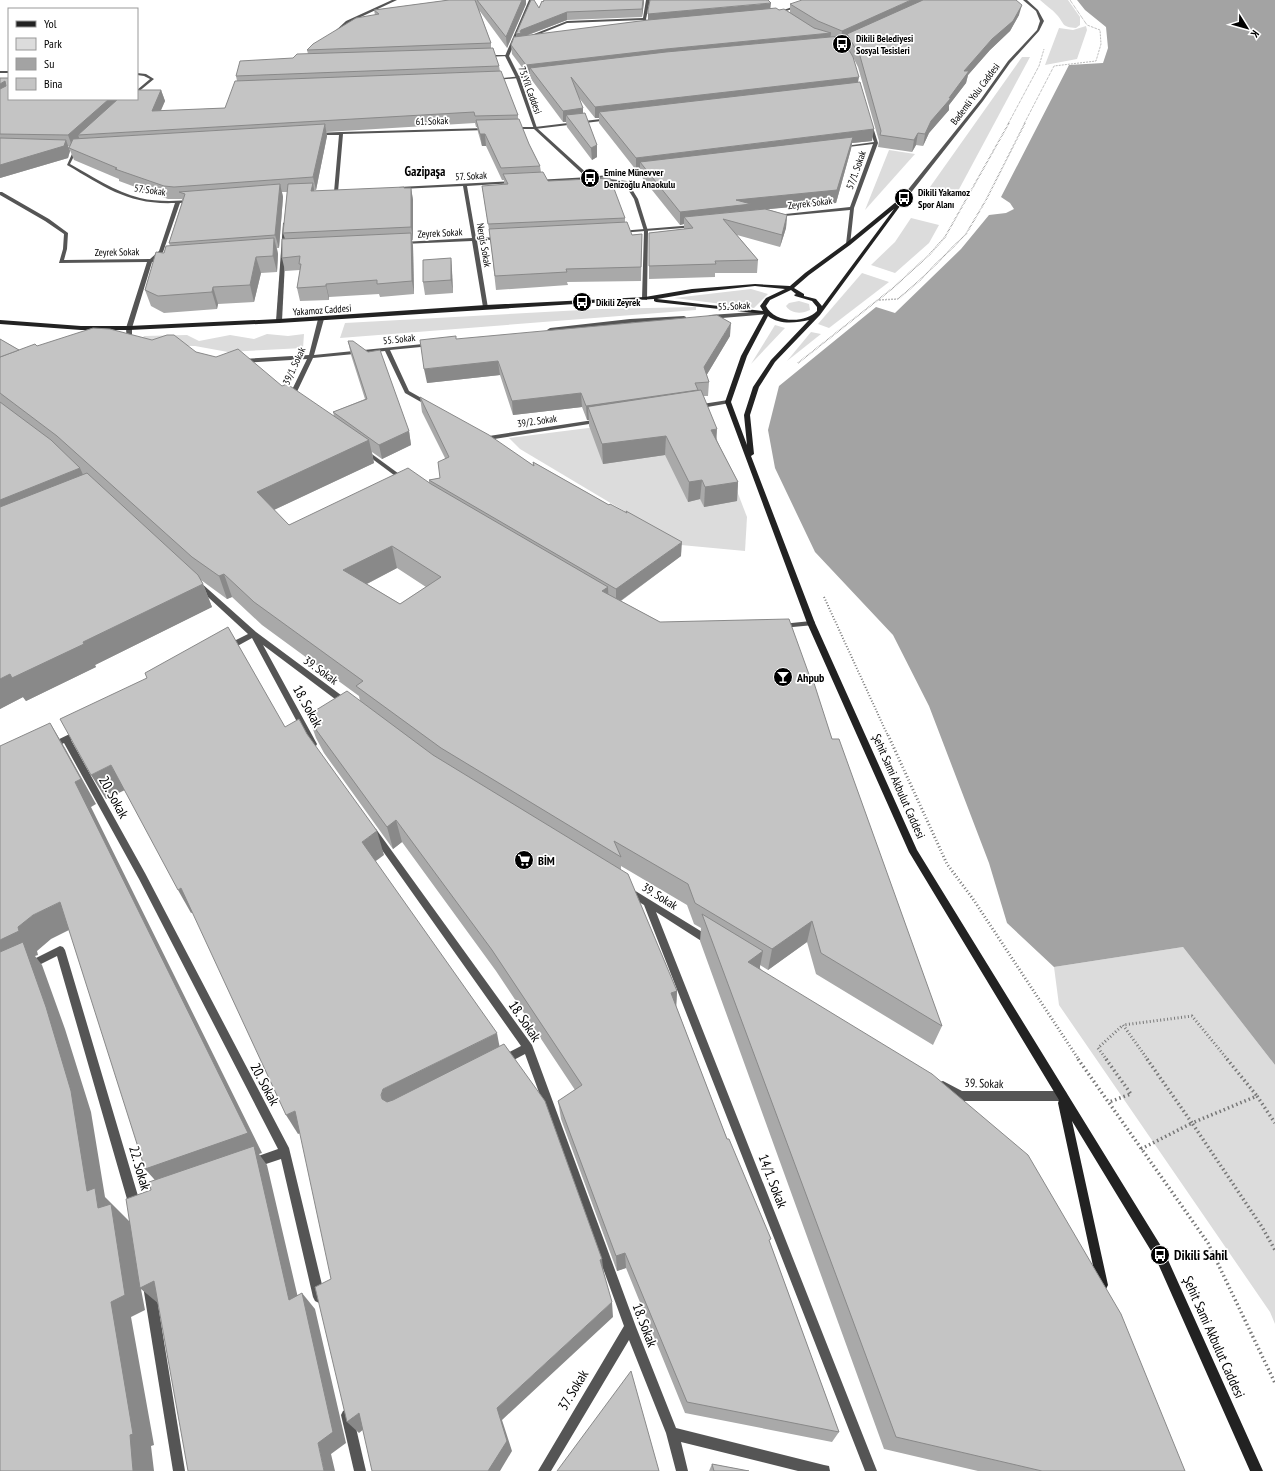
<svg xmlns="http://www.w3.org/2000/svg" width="1275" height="1471" viewBox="0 0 1275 1471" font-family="'PT Sans Narrow',sans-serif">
<rect width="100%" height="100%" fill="#fff"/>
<g fill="#dcdcdc">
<path d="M1040,0H1068L1080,17V25L1076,28C1061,27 1065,24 1057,15C1052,9 1045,5 1040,0Z"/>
<polygon points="1086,26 1087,30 1077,59 1045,65 1059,28 1073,30"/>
<polygon points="1022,57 1030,57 957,193 930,187"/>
<polygon points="889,150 915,154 865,210"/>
<polygon points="911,218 939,225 929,243 895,273 871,265 895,242"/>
<polygon points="862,273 889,282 829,328 818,324"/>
<polygon points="751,289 768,294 754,308 674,298"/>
<path d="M799,301L809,304L810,310C802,314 791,314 786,306L789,303Z"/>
<polygon points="696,307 696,310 340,338 345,323 600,309"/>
<polygon points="775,325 785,328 751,364"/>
<polygon points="811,332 821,334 787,361"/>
<polygon points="267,334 288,336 304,334 303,348 228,352 195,346 138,345 144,336 187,335 199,341 230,335 254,339"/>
<polygon points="707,413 747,517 745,551 681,545 520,449 509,438"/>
<polygon points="1183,947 1275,1065 1275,1324 1270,1312 1059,1005 1054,967"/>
</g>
<polygon fill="#a3a3a3" points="1077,0 1275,0 1275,1065 1183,947 1054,967 1007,923 989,863 929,706 893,635 815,552 775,468 768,430 779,386 876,307 895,313 961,249 989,215 1006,213 1014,209 1010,203 1001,197 1069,65 1103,63 1108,48 1106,27 1085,10"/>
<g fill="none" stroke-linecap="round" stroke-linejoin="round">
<g stroke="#777" stroke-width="1" stroke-dasharray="0.5 1" stroke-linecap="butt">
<polyline points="1008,124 1039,66 1044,49"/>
<polyline points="1024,124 1054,66 1096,61 1101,44 1100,30 1087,25 1070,0"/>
</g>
<g stroke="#777" stroke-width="1.5" stroke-dasharray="0.5 1" stroke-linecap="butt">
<polyline points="879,300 898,299 920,280 966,234 986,200 1025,123"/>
<polyline points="798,363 893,288 929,255 945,237 1009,123"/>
</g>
<polyline stroke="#777" stroke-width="2" stroke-dasharray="1 2" stroke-linecap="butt" points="824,597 888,736"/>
<g stroke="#777" stroke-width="3" stroke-dasharray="1 2.5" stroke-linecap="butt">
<polyline points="888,735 947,864 973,899 1079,1060"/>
<polyline points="1107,1060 1098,1048 1123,1025"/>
<polyline points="1148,1060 1123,1025 1192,1016 1228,1060"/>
</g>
<g stroke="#777" stroke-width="3.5" stroke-dasharray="1.5 3" stroke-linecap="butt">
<polyline points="1078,1059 1208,1243 1275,1383"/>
<polyline points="1106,1059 1131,1094 1109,1102"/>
<polyline points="1147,1059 1192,1123 1257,1096"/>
<polyline points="1227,1059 1257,1096"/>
<polyline points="1257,1096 1275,1123"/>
<polyline points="1141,1149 1192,1123 1262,1227 1275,1250"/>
</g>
<g fill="#555" fill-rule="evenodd">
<polygon points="392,0 397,0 348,23 335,35 332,34 346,21"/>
<polygon points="646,0 650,0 646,19 647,23 645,23 643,20 567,23 527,39 524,38 567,21 643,18"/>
<polygon points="812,0 817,0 778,14 775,13"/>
<polygon points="485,55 507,55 509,56 484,57"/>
<rect x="0" y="71" width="9" height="2"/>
<polygon points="137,73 146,74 154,79 137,93 137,90 150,79 144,76 137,75"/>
<polygon points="541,74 542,76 495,80 493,79"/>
<polygon points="609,118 610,120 535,129 513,129 511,128 513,127 535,127"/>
<polygon points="870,123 872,124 878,143 854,208 850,245 846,244 850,210 774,217 774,216 776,215 850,207 873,144 840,148 838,147 874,142 868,124"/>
<polygon points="487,128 488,130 343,134 338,192 336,193 334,192 339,135 317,135 315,134 317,133 341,132"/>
<path d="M76,145L79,146L70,164C92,176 115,192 140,198C157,202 175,201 193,200L195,201L193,202L180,203L163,252L156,259H164L166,260L164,261L152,262L132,328V346L127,345L126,328L147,262L59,263L63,249L64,234L45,221L0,195V192H2L49,219L68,233L67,249L64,260L150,259L159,251L175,203C128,205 105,187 67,165Z"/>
<polygon points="650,170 651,170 651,172 590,179 536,182 534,181 536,180 590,177"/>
<polygon points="517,181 517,182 515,183 467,186 476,238 501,237 503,238 501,239 477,241 488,308 483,307 472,241 403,244 401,243 403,242 472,238 463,186 401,189 399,189 399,187"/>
<polygon points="285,222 287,223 282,321 279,323 276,321 283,223"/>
<polygon points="694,225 696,225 696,227 620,233 618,232 620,231"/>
<polygon points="767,311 769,312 769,314 710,319 707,317 710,315"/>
<polygon points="684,316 686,317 686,319 630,323 550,332 547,330 550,328 630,319"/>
<polygon points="321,317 324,319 314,355 433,343 433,345 431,346 390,350 409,391 432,404 432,406 428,406 405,393 385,351 313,358 294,398 291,400 288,398 307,359 242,363 239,361 242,359 309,355 318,319"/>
<polygon points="728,400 730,401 730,403 696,409 693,407 696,405"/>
<polygon points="600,419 602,420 602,422 488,440 480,435 483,433 489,436"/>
<polygon points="365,449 406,479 406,481 402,481 363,452 363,450"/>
<polygon points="196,582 200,582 256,632 349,701 350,703 349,705 343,705 263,645 317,744 316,746 310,746 252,638 232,649 226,649 225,647 226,645 248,634 196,586 195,584"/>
<polygon points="811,621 814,621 815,623 814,625 782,628 778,626 782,624"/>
<polygon points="80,729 84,732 83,734 71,740 145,873 289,1148 325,1297 323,1301 319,1303 315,1301 313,1297 281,1159 254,1168 250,1167 249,1163 250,1159 278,1149 139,879 64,743 52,749 49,748 48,746 49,744"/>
<polygon points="373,828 376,829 532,1045 636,1327 676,1428 824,1465 829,1466 830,1471 798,1471 681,1442 688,1471 676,1471 666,1433 629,1340 551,1471 538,1471 624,1326 525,1054 504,1065 500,1063 499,1060 500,1057 521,1046 370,833 369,831 370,829"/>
<polygon points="629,887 712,938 714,941 712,944 709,945 706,944 656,912 877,1471 865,1471 644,905 626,894 624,891 626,888"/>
<polygon points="60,946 63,947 65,950 141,1206 139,1210 135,1212 131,1210 129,1206 57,956 29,970 26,969 24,966 26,963"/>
<polygon points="943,1081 962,1091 1062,1091 1066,1092 1067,1096 1066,1100 1062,1101 961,1101 939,1090 938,1086 939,1082"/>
<polygon points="149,1280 153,1282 155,1286 185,1471 173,1471 143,1286 145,1282"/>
<polygon points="347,1409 351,1411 353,1415 366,1471 354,1471 341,1415 343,1411"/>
</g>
<g fill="#555" fill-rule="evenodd">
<polygon points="529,0 533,0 509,56 520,78 537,128 591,177 627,181 638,199 648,231 647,300 642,299 644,231 634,199 624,183 588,179 534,129 516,78 505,56"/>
<polygon points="1023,0 1027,0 1038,10 1044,21 1039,31 1010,63 983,101 906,199 902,199 902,197 981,99 1008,61 1037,30 1040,21 1036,11"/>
</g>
<path fill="#222" fill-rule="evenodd" d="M902,197L906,198L820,315L775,362L759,387L750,415L754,454L751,456L815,623L917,850L1164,1251L1263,1471H1250L1156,1259L1072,1121L1108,1285L1106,1289L1102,1291L1098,1289L1058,1103L1059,1100L909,852L807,623L725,402L741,356L764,314L656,302L654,301V299L279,323L129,330H81L0,324V320L81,326H129L279,319L486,305L645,297L692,289L755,284L790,286L805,273L846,243ZM894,209L822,306L816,299L804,296V294L794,288L809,275L850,245ZM755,286L785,289L766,298L760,306L763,311L657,299L692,293ZM791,290L796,294L794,295L795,296L812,301L817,307V311C805,324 774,323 766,306L770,300ZM768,316C779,325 796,323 809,320L771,360L753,387L744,415L747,445L731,402L747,356Z"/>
</g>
<g fill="#a9a9a9" fill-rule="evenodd">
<polygon points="449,0 526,0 526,4 507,48 479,10 491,43 491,48 499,66 500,71 518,115 518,119 529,144 540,166 541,172 548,181 625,218 625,222 632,235 642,234 641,281 567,282 568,285 496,290 490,236 482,186 504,185 504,180 502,180 486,146 482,146 478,132 477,127 476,127 475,123 326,132 327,136 316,190 314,190 314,191 411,188 413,200 413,240 412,240 413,246 414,294 380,297 379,294 329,297 329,300 300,301 297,288 300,270 285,271 282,258 285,239 283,233 287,192 282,192 283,197 279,248 277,248 278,254 277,272 261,273 254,302 218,304 217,309 164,313 151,306 145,290 164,253 170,246 169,243 182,202 182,199 168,199 119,181 119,179 74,160 69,148 70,146 68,146 70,151 68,158 0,178 0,78 137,99 161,90 165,101 160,111 225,108 237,81 236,76 308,54 307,50 375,15 374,10"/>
<path d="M544,0H644V2L642,17L567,20L526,36L648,20V10L771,8L790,12V4L1019,15L1010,31L990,50L968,75L966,83L949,105V110L929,133L923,146L916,145L912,152L878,147L879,141L858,67L853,57L858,82L872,141L852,143L851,149L836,203L767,209L787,215L786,228L780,247L737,235L758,260L757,273H715V277L649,279V233L684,229V224L680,225L640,175V169L636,170L599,123V118H595L579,98L583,113L597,145V157L592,160L567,127L566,122H563L531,79L530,74H527L512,54L511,45L516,37V34L539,8ZM847,39L846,44L844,40Z"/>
<polygon points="451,258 452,271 453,293 425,295 423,282"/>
<polygon points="730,336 706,376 709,382 708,396 703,396 717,441 738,482 737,501 704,507 700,499 688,502 665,455 603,464 589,426 589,420 587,420 582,407 513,415 500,375 427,383 456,339"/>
<path d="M0,339L19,350L37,346L196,352L282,386L334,416L333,412L365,399L351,355L348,341L409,431L411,445L382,459L372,452L374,463L274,510L289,525L429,482V480L440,478L445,458L422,412L420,397L533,465V462L609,505L626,513V511L681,556L621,601L660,622L811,680L832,739L942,1026L933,1045L816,974L807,942L768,970L760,965V968L1185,1471H978L884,1449L700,941L701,928L694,924L687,905L621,866V870L677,991L676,1006L727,1139L770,1243L839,1432L832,1442L685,1413L626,1268L617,1271L561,1119L558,1101L575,1090L496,971L402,842L393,849L324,753L316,738L308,715L360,701L359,696L262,625L232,597L227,599L201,580L203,584L212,607L95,665L96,667L26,701L23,697L0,709ZM397,568L426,587L400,604L367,584Z"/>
<polygon points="712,1464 749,1471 709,1471"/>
</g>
<g fill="#898989">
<polygon points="522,0 526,0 526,4 507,48 506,37"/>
<polygon points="643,0 644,0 644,2 642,17 642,9"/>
<polygon points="911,0 931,0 847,34 847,39 841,41 842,31"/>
<polygon points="771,3 770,12 648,23 648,14"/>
<polygon points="1022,5 1019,15 1010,31 990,50 968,75 966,83 949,105 949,110 929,133 923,146 925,134 931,121 949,98 964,71"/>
<polygon points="567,12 567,20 522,37 517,42 516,34 520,32 521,30"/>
<polygon points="831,33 830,42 530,68 530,74 527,74 526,65 666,49"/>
<polygon points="859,77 857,88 599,112 599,118 595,118 595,107"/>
<polygon points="5,81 9,91 0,97 0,84"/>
<polygon points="161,90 165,101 156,122 152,111"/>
<polygon points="109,99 123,99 78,135 80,140 72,146 68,135"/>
<polygon points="583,108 583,120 566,115 566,122 563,122 563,111"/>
<polygon points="325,124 327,136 316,190 313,177"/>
<polygon points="874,129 872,141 852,143 851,149 836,203 684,217 684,224 680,225 680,212 736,200 640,162 640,169 636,170 636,158"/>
<polygon points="918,133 916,145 912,152 914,140"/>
<polygon points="480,134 485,134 486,146 482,146"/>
<polygon points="66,140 70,151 68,158 0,178 0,165"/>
<polygon points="597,145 597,157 592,160 591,148"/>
<polygon points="313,183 315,195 311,191"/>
<polygon points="280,184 283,197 279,248 275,235"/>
<polygon points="411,188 413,200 413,240 411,227"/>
<polygon points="787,215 786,228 780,247 782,235"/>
<polygon points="411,233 413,246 414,294 412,281"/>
<polygon points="274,238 278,254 277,272 273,256"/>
<polygon points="256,257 261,273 254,302 250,285"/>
<polygon points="451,258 452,271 453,293 451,280"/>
<polygon points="326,284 329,297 329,300 326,286"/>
<polygon points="213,287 218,304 217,309 212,292"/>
<polygon points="731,323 730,336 703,381 704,367"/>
<polygon points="498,361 500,375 427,383 424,369"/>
<polygon points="698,390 698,404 588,407 589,420 587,420 586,406"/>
<polygon points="581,393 582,407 513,415 512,401"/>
<polygon points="717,429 716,449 711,430"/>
<polygon points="409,431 411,445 382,459 379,445"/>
<polygon points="666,436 665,455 603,464 602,444"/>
<polygon points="369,440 374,463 265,514 257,492"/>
<polygon points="80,468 90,490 0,527 0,500"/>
<polygon points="702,480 700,499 688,502 689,482"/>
<polygon points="738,482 737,501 704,507 705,487"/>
<polygon points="682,542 681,556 616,604 616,589"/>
<polygon points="392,546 397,568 349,593 343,570"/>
<polygon points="224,574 232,597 227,599 219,576"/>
<polygon points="203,584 212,607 95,665 96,667 26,701 23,697 0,709 0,679 10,674 83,642"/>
<polygon points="608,587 609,609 602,591"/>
<polygon points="50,723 65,748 96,804 91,807 262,1153 259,1154 267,1165 302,1315 162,1188 145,1169 75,782"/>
<polygon points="111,765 125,790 106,799 91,775"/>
<polygon points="396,820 402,842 393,849 387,827"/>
<polygon points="377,831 384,855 369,866 362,842"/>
<polygon points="181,888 194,912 191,913 178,890"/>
<polygon points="60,902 77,926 51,939 37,951 38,955 35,956 42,965 65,1029 91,1112 105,1197 130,1222 154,1281 159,1304 141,1289 145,1310 131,1317 154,1445 151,1446 154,1471 133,1471 98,1208 87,1191 0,973 0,940 33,915"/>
<polygon points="812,921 807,942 768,970 772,949"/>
<polygon points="763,951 758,977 748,962"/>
<polygon points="677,991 676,1011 671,993"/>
<polygon points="497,1033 501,1054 391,1110 382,1099 381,1095 383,1089"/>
<polygon points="295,1111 306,1131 298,1134 286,1115"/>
<polygon points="625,1253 626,1268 617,1271 616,1256"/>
<polygon points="602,1259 604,1275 600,1260"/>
<polygon points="302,1293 315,1309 346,1443 331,1454 335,1471 324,1471 318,1443"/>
<polygon points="612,1302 613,1317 502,1420 512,1451 500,1471 488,1471 497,1408"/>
<polygon points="359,1413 370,1424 359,1433 347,1422"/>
</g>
<g fill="#c4c4c4" stroke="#898989" fill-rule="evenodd">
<polygon points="449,0 475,0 491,43 307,50 313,44 356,18 379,14 374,10"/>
<polygon points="477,0 522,0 506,37"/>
<polygon points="531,0 534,0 539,8 542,1 543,2 544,0 643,0 642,9 567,12 521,30 520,32 522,33 516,34"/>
<polygon points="650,0 768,0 771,3 648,14 648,10"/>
<polygon points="802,0 911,0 842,31 818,21 790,4"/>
<polygon points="923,0 1016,0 1022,5 1013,21 992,39 964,71 969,71 949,98 951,98 931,121 925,134 918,133 914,140 880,135 881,131 860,56 847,34"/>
<polygon points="776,8 779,10 784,9 814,28 831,33 666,49 526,65 511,45 514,37 648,20"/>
<polygon points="841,36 853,57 859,77 595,107 571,77 583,108 563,111 530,68 666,52"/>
<polygon points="493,48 499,66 236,76 240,61 293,58 297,54"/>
<polygon points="501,71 518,115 475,116 474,112 78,135 118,99 137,99 137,90 161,90 152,111 225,108 235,81"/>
<polygon points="0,78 9,78 9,99 109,99 68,135 0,134 0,89 6,86 5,81 0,84"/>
<polygon points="860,82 874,129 636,158 599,112"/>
<polygon points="585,113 597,145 591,148 566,115"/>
<polygon points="519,119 529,144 540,166 501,168 485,134 480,134 476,120"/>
<polygon points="325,124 313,177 174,187 164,186 115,169 117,168 69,148 73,139"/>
<polygon points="853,137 837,190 736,200 751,204 680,212 640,162"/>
<polygon points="0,138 66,140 64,146 0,165"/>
<polygon points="543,172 548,181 610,178 625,218 488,224 482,186 508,184 503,174"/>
<polygon points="313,183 311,191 404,187 404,188 411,188 411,227 283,233 288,184"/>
<polygon points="280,184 275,235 169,243 185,194 179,192"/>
<polygon points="765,209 787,215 782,235 723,219 758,260 715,261 716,264 649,266 649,233 693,228 684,217"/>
<polygon points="627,222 632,235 642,234 641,267 566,269 567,272 495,276 489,229"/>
<polygon points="411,233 412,281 377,284 377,280 326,284 326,286 297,288 301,264 299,264 300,256 282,258 282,239"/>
<polygon points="274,238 273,256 256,257 250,285 213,287 212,292 158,296 145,290 156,252 164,253 166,246"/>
<polygon points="451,258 451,280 423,282 423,260"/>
<polygon points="717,315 731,323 704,367 709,382 695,383 698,390 586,406 581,393 512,401 498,361 424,369 420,340 456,336 456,339"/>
<path d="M93,328L110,329L152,340L167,335H174L196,352L216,357L238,349L282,386L287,384L369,440L257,492L289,525L408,468L431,484L608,587L602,591L660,622L789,619L811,680H813L832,739H839L942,1026L821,953L812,921L772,949L695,903L688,884L614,841L621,857L441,748L356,686L363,681L254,602L224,574L219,576L192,557L57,436L0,393V357L35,344L37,346ZM392,546L441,577L400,604L343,570Z"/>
<polygon points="0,339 19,350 0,357"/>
<polygon points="348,341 353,341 368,352 380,350 409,431 379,445 333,412 367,399"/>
<polygon points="701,390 717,429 711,430 738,482 705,487 702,480 689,482 666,436 602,444 588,407"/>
<polygon points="420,397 489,435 534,466 533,462 609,505 610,504 627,513 626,511 682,542 616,589 429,480 440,478 438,462 449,457"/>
<polygon points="0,402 51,440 80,468 0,500"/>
<polygon points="87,473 198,575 203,584 83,642 84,644 12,678 10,674 0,679 0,507"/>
<polygon points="228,627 285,727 299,719 307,734 377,831 362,842 497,1033 383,1089 381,1095 382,1099 387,1102 393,1100 504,1044 545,1101 602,1259 600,1260 612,1302 497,1408 507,1441 488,1471 372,1471 359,1413 347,1422 315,1287 331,1279 295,1111 286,1115 181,888 178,890 111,765 91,775 60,719 147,678 145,673"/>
<polygon points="347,691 433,755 628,874 677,991 671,993 727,1139 729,1139 771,1239 769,1240 839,1432 687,1402 625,1253 616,1256 558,1101 582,1085 492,950 396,820 387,827 317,731 308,715"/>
<polygon points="50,723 81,779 75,782 248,1133 145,1169 60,902 33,915 18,927 19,931 0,940 0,746"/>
<polygon points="702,914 763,951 748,962 932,1074 1028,1155 1121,1314 1185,1471 1042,1471 896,1437"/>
<polygon points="23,942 46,1007 71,1091 87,1191 95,1188 98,1208 111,1204 125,1295 111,1302 133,1434 130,1435 133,1471 0,1471 0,952"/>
<polygon points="254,1146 289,1300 302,1293 333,1432 318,1443 324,1471 188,1471 154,1281 140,1288 126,1199 151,1190 149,1182"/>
<polygon points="631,1371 659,1471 557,1471"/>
<polygon points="712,1464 749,1471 714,1471"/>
</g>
<defs>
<symbol id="bus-disc" viewBox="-11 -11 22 22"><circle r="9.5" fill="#000" stroke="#fff"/><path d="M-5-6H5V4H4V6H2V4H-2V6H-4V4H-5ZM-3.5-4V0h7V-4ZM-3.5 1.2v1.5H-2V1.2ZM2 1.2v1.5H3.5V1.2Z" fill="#fff"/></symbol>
<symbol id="bar-disc" viewBox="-11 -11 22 22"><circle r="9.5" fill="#000" stroke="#fff"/><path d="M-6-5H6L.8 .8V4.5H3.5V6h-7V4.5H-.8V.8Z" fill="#fff"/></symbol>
<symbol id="supermarket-disc" viewBox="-11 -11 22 22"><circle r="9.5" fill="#000" stroke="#fff"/><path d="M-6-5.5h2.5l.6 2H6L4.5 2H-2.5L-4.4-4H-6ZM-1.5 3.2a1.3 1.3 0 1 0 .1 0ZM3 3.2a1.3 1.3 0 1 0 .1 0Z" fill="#fff"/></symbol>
</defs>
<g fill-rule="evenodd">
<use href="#bus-disc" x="831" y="33" width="22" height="22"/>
<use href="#bus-disc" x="579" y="167" width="22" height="22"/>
<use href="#bus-disc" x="893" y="187" width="22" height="22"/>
<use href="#bus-disc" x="571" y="291" width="22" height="22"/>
<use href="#bar-disc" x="772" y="666" width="22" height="22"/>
<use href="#supermarket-disc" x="513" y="849" width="22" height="22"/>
<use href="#bus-disc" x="1149" y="1244" width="22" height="22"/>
</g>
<g text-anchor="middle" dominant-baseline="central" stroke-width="3.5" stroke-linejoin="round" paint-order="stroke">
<g font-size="10" font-weight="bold" fill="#000" stroke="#fff" text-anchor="start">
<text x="856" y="38">Dikili Belediyesi<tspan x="856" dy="12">Sosyal Tesisleri</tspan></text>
<text x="604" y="172">Emine Münevver<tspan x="604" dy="12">Denizoğlu Anaokulu</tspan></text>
<text x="918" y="192">Dikili Yakamoz<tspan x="918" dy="12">Spor Alanı</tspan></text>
<text x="596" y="302">Dikili Zeyrek</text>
</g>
<g font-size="10" fill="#000" stroke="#fff">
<text transform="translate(530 90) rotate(70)">75. Yil Caddesi</text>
<text transform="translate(975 94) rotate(-53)">Bademli Yolu Caddesi</text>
<text transform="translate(432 121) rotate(-2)">61. Sokak</text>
<text transform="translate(856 170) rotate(-70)">57/1. Sokak</text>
<text transform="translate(471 176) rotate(-3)">57. Sokak</text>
<text transform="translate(150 190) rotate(8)">57. Sokak</text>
<text transform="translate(810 203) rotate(-7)">Zeyrek Sokak</text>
<text transform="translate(440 233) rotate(-3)">Zeyrek Sokak</text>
<text transform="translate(484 245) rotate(80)">Nergis Sokak</text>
<text transform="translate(117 252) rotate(-1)">Zeyrek Sokak</text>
<text transform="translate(734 306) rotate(-3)">55. Sokak</text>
<text transform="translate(322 310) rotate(-4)">Yakamoz Caddesi</text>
<text transform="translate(399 339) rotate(-6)">55. Sokak</text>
<text transform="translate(294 366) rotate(-65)">39/1. Sokak</text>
<text transform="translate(537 421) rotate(-8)">39/2. Sokak</text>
</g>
<g font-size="12" fill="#000" stroke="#fff">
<text transform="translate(321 670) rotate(36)">39. Sokak</text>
<text transform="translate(899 786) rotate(66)">Şehit Sami Akbulut Caddesi</text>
<text transform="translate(660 896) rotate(32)">39. Sokak</text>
<text transform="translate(984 1083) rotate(2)">39. Sokak</text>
</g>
<g font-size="12" font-weight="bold" fill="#000" stroke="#fff" text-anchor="start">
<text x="797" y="677">Ahpub</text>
<text x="538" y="860">BİM</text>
</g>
<g font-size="13" font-weight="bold" fill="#000" stroke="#fff">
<text x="425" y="171">Gazipaşa</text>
</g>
<g font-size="14" fill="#000" stroke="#fff">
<text transform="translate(308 706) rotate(61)">18. Sokak</text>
<text transform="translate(114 797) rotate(61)">20. Sokak</text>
<text transform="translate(525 1021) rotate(56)">18. Sokak</text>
<text transform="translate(265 1084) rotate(62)">20. Sokak</text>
<text transform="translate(140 1168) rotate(74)">22. Sokak</text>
<text transform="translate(773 1181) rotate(69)">14/1. Sokak</text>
<text transform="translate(645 1325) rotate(69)">18. Sokak</text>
<text transform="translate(1214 1337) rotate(66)">Şehit Sami Akbulut Caddesi</text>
<text transform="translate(573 1390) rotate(-59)">37. Sokak</text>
</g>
<g font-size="14" font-weight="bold" fill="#000" stroke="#fff" text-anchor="start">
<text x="1174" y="1255">Dikili Sahil</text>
</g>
</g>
<rect x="8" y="8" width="130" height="92" fill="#ffffff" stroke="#999999"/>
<rect x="16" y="21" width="20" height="6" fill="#222222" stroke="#999999"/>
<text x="44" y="28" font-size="12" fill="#000000">Yol</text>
<rect x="16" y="38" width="20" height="12" fill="#dcdcdc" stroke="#999999"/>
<text x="44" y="48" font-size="12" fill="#000000">Park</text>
<rect x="16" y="58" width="20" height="12" fill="#a3a3a3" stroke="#999999"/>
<text x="44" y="68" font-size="12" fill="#000000">Su</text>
<rect x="16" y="78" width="20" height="12" fill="#c4c4c4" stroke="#999999"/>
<text x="44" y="88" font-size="12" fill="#000000">Bina</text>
<g transform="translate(1247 28) rotate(127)" stroke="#ffffff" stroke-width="3" paint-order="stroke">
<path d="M0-3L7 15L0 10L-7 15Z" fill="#000000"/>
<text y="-6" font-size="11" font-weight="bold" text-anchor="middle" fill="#000000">K</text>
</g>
</svg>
